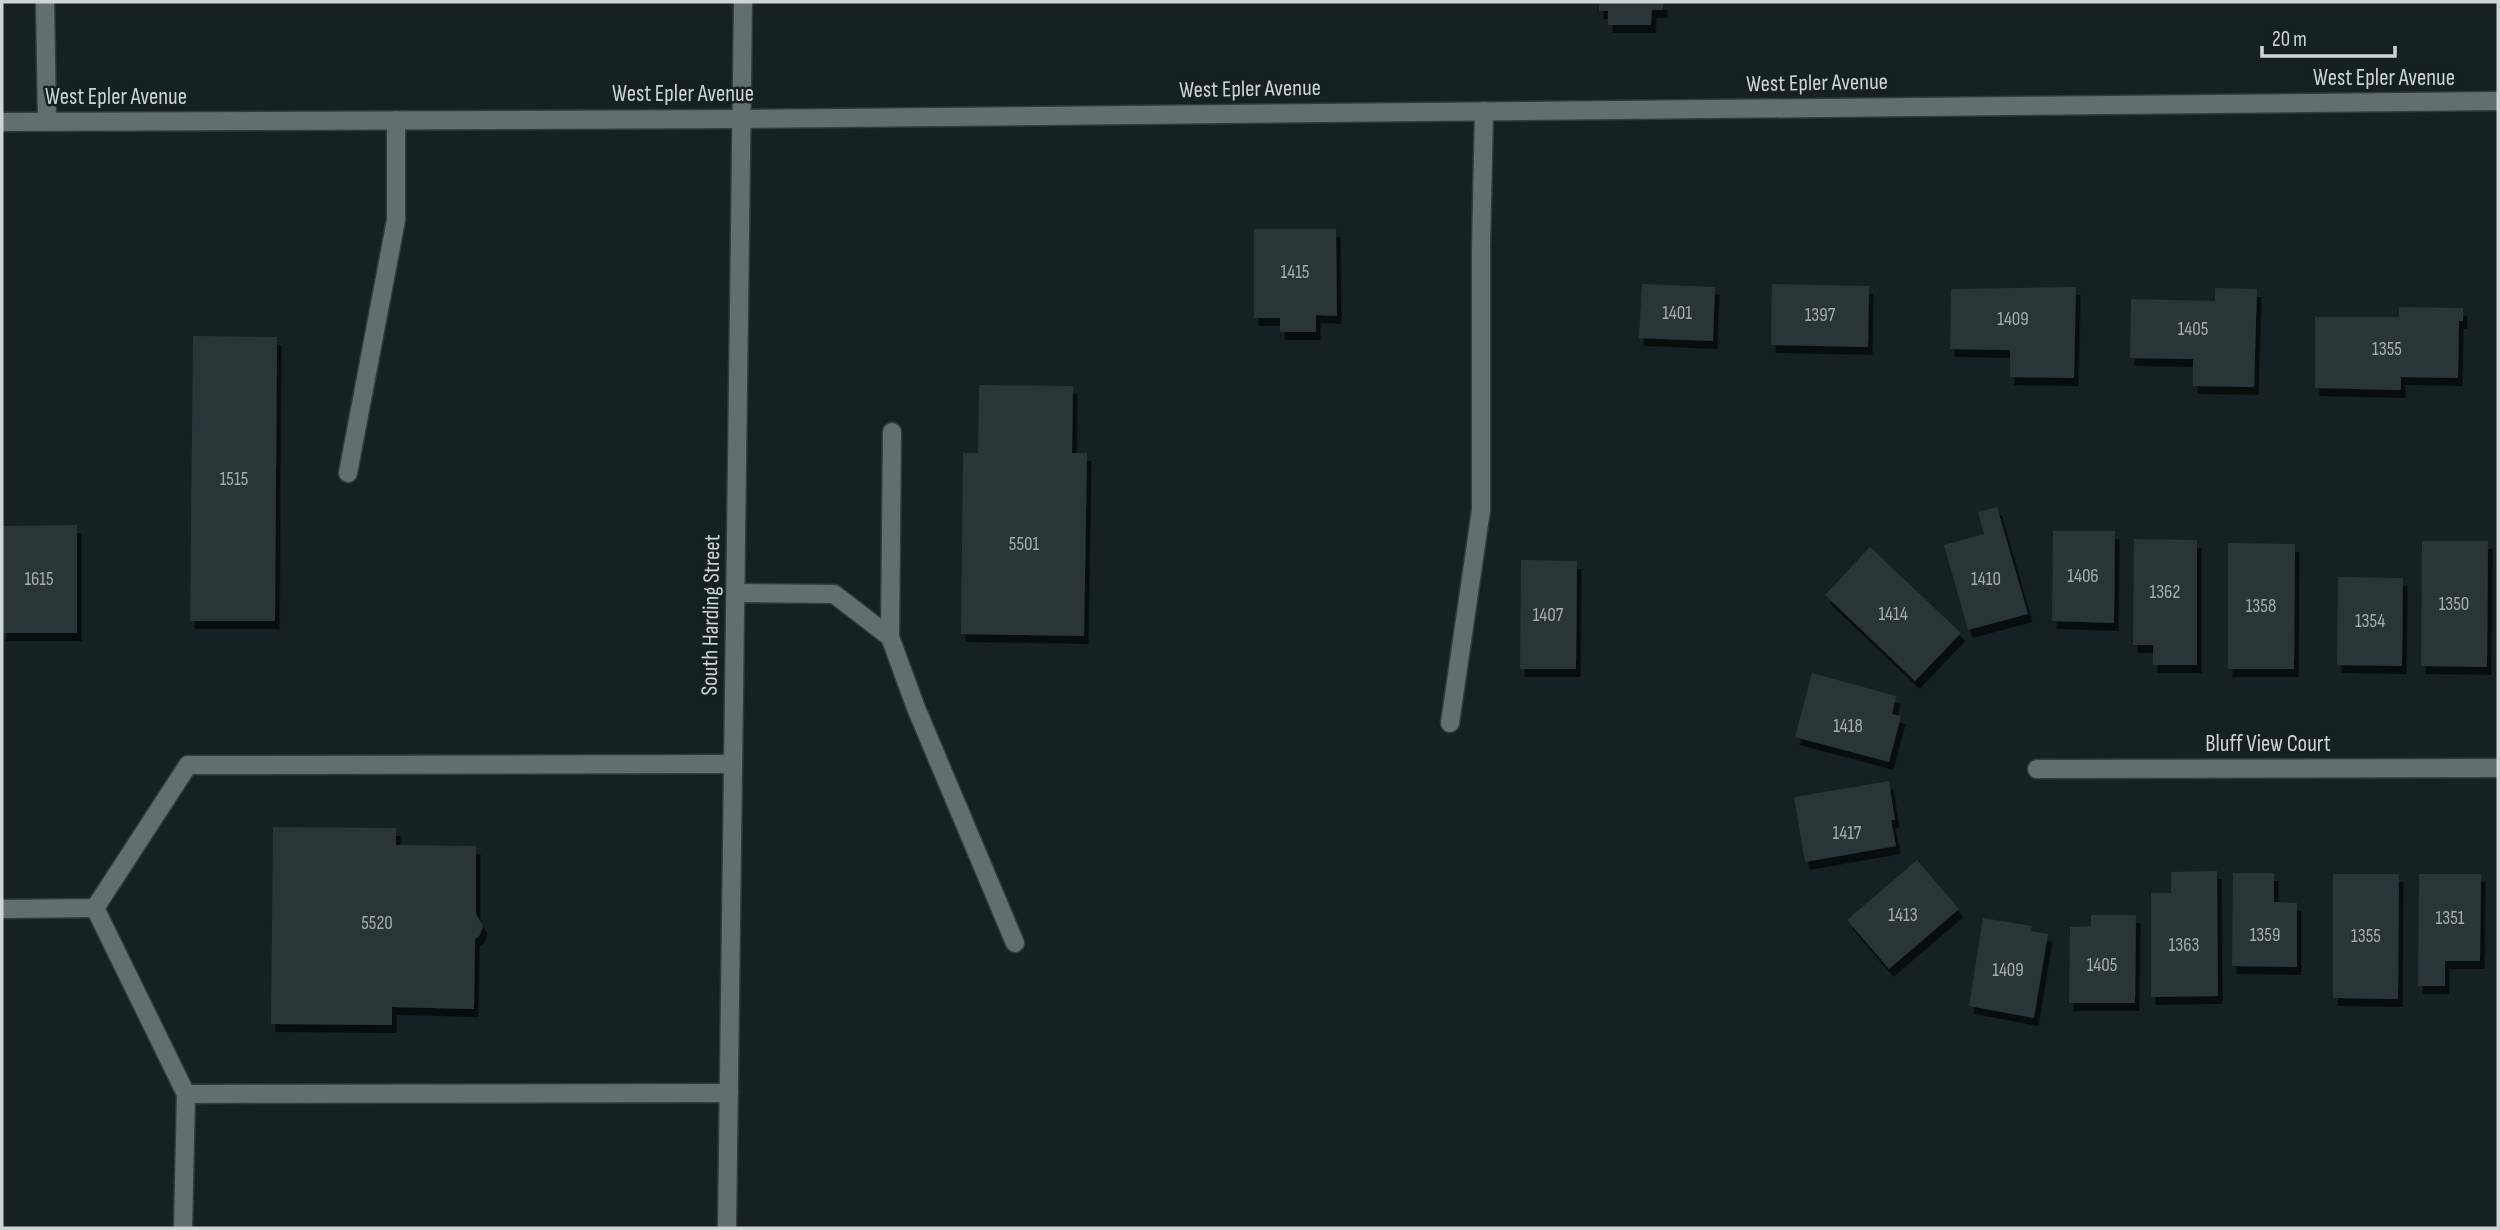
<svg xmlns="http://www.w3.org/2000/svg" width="2500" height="1230" viewBox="0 0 2500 1230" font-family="'Sofia Sans Condensed',sans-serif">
<defs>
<filter id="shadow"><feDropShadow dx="4.5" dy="8" stdDeviation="0" flood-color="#0009"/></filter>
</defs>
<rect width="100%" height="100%" fill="#152122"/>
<g fill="#2a3539" filter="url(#shadow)">
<polygon points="1599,2 1663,2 1663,10 1652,10 1651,25 1608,25 1608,11 1599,11"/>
<polygon points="1254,229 1336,229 1337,316 1316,315 1316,332 1280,332 1280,318 1254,318"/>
<polygon points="1642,284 1715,287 1713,341 1639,338"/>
<polygon points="1772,284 1869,286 1868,347 1771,345"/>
<polygon points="2076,287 2074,378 2010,377 2010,350 1950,349 1951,289"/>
<polygon points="2215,288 2257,289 2254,387 2193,386 2193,359 2130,358 2131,299 2215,301"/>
<polygon points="2399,307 2463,308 2463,321 2459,321 2458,378 2401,377 2401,390 2315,388 2315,317 2399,317"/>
<polygon points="193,336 277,337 275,621 190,621"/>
<polygon points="979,385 1073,386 1072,453 1087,453 1084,636 961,634 963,453 978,453"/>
<polygon points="1997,507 2028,614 1968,630 1944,545 1984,534 1978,512"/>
<polygon points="77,525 77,633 2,633 2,526"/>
<polygon points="2053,531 2115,531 2114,623 2052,621"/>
<polygon points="2134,539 2197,540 2197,665 2153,665 2153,645 2133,645"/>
<polygon points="2422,541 2488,541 2487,667 2421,666"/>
<polygon points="2228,543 2295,544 2294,669 2228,669"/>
<polygon points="1870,547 1961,633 1915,681 1825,595"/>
<polygon points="1521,560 1577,561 1576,669 1520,669"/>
<polygon points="2338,577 2403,578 2402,666 2337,665"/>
<polygon points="1812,673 1896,696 1892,714 1901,716 1889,762 1795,737"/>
<polygon points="1889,781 1895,820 1891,820 1896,846 1805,862 1794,797"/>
<polygon points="273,827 396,828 396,845 476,846 476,914 483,926 480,935 475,939 474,1009 392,1007 392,1025 271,1024"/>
<polygon points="1917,860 1959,909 1889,969 1847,920"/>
<polygon points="2217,871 2218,996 2151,997 2151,893 2171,893 2171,872"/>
<polygon points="2233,873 2274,873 2274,902 2297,903 2297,967 2232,966"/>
<polygon points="2333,874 2399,874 2398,999 2333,998"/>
<polygon points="2419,874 2481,874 2480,961 2445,961 2445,986 2418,986"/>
<polygon points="2091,915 2136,915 2135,1003 2069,1003 2070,927 2091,926"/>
<polygon points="1983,918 2032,926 2031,931 2048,934 2034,1018 1969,1006"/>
</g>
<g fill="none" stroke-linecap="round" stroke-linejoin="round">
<defs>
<g id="minor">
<polyline points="45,2 47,121"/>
<polyline points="2,122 742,119 2498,101"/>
<polyline points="348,473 396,220 396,120"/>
<polyline points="736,593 834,594 890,637 916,708 1015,943"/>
<polyline points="890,637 892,432"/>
<polyline points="1450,723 1481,510 1481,248 1484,111"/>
<polyline points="2037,769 2498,768"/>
<polyline points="95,908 186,1094"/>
<polyline points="2,909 95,908 188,765 733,764"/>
<polyline points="183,1228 186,1094 729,1093"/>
<polyline points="727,1228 743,2"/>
</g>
</defs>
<use href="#minor" stroke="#333b3c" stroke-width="21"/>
<use href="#minor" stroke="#616f70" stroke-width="18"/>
</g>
<g text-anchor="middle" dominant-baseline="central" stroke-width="5" stroke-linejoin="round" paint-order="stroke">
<g font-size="19" fill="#a5adaf">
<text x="1295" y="272">1415</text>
<text x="1677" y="313">1401</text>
<text x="1820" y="315">1397</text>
<text x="2013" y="319">1409</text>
<text x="2193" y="329">1405</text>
<text x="2387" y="349">1355</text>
<text x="234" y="479">1515</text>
<text x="1024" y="544">5501</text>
<text x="2083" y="576">1406</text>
<text x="39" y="579">1615</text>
<text x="1986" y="579">1410</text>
<text x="2165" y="592">1362</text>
<text x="2454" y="604">1350</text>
<text x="2261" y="606">1358</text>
<text x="1893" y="614">1414</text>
<text x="1548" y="615">1407</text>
<text x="2370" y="621">1354</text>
<text x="1848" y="726">1418</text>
<text x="1847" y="833">1417</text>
<text x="1903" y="915">1413</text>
<text x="2450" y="918">1351</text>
<text x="377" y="923">5520</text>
<text x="2265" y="935">1359</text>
<text x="2366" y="936">1355</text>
<text x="2184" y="945">1363</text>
<text x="2102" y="965">1405</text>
<text x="2008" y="970">1409</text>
</g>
<g font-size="23" fill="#ced5d6" stroke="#152122">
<text x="2384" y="78">West Epler Avenue</text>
<text transform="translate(1817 83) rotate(-1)">West Epler Avenue</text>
<text transform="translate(1250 89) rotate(-1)">West Epler Avenue</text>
<text x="683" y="94">West Epler Avenue</text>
<text x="116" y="97">West Epler Avenue</text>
<text transform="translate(711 615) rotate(-89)">South Harding Street</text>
<text x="2268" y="744">Bluff View Court</text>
</g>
</g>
<rect width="2500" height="1230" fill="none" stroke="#ced5d6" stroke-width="7"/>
<path d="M2262 46v10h133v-10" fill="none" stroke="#ced5d6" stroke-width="3.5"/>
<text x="2272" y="46" font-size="21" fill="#ced5d6" stroke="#152122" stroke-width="5" paint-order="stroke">20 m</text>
</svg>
